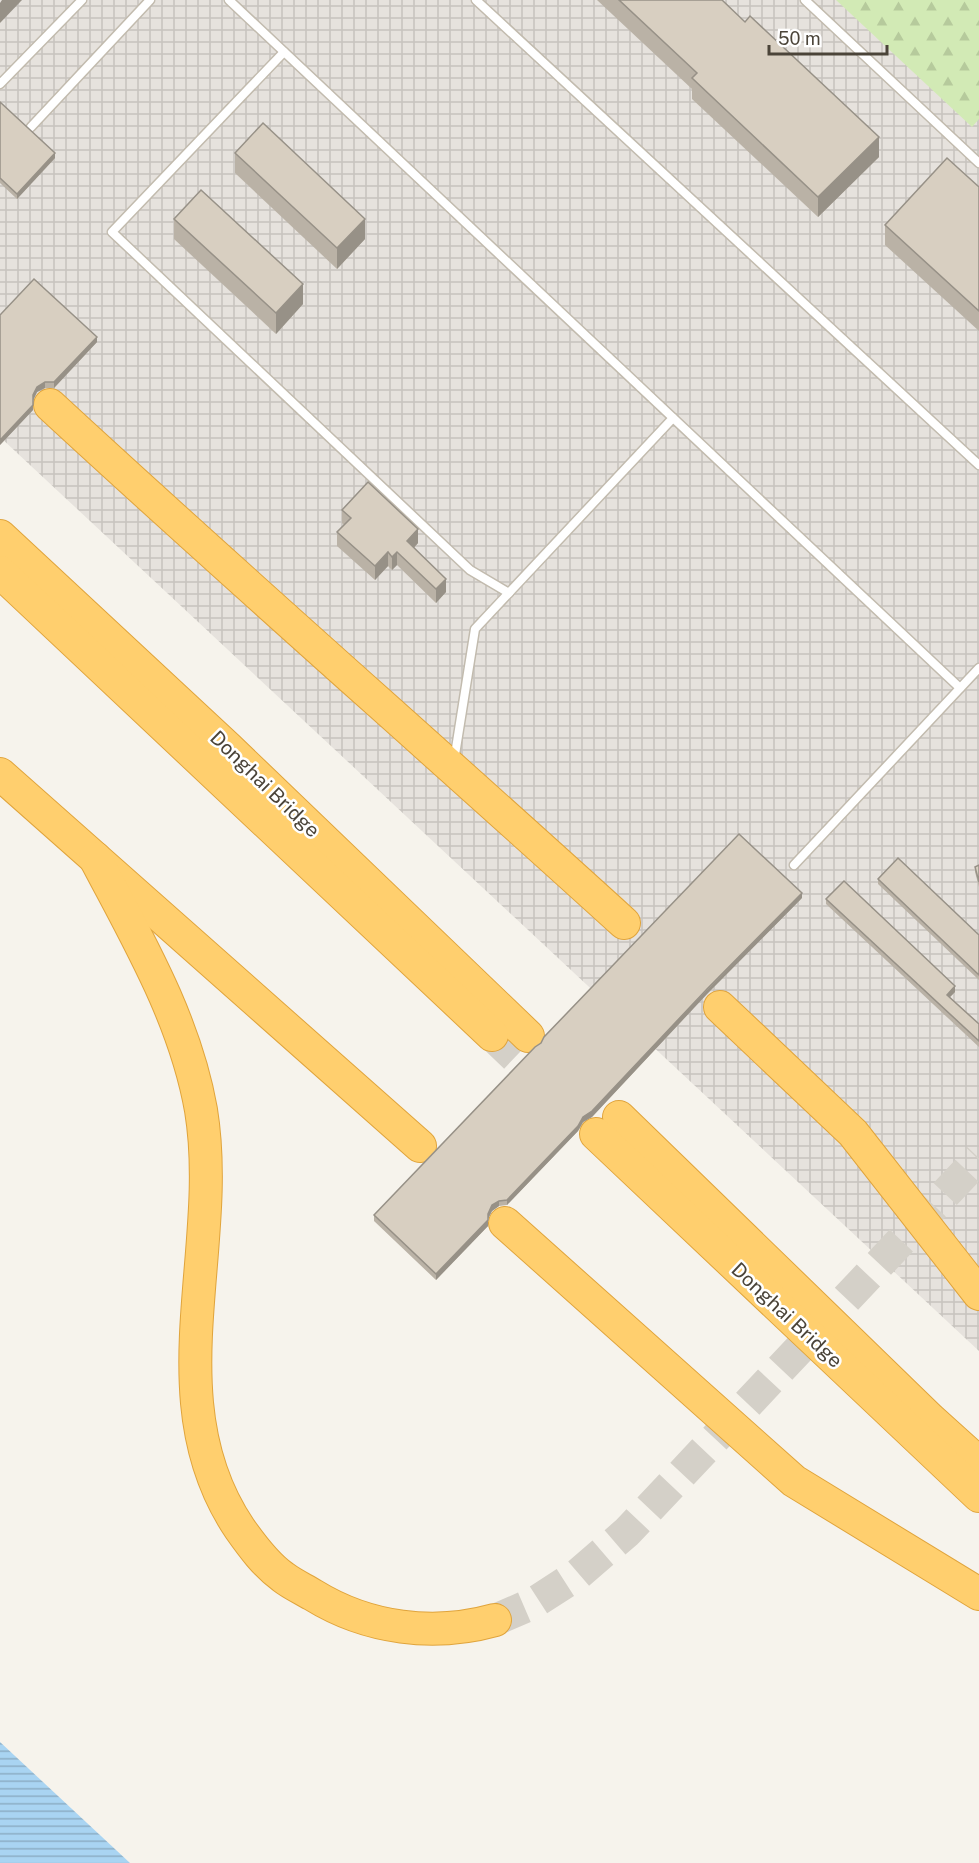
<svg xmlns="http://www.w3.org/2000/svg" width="979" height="1863" viewBox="0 0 979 1863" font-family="'Public Sans',sans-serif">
<defs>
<pattern id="industrial-grid" width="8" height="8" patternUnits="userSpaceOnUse" patternTransform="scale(1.5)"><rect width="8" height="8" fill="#e6e2dd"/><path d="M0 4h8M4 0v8" fill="none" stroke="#c7c3be"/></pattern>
<pattern id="forest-firs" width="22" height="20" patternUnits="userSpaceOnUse" patternTransform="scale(1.5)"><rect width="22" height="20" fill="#d2eab5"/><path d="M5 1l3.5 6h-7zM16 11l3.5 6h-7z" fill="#b6ca9c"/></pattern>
<pattern id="water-rules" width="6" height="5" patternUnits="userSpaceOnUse" patternTransform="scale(1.5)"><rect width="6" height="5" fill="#a9d4f2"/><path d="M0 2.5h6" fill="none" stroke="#8caec5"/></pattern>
</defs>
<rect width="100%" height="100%" fill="#f6f3ec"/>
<polygon fill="url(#industrial-grid)" points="0,0 979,0 979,1351 0,437"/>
<polygon fill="url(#forest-firs)" points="836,0 979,0 979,119 972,127"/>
<polygon fill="url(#water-rules)" points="0,1742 130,1863 0,1863"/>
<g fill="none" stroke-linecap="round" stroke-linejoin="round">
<g stroke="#d4d0c8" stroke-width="32" stroke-dasharray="32 16" stroke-linecap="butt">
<polyline points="492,1035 596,1134"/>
<polyline points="495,1620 532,1604 577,1575 627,1532 979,1158"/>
</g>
<defs>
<g id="service">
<polyline points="229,0 960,688"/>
<polyline points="476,0 979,465"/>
<polyline points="805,0 979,163"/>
<polyline points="284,52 112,232 470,570 509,593"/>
<polyline points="0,84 82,0"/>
<polyline points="31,127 150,0"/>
<polyline points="454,761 475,629 673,418"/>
<polyline points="794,865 979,668"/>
</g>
<g id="motorway">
<path d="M50,405C239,580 433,749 624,923"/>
<polyline points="0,536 228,748 528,1036"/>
<polyline points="0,572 492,1035"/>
<polyline points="0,774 420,1146"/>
<path d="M95,858C137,938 185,1019 201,1110C224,1250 153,1401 240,1529C252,1546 266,1565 283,1577C292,1584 303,1589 313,1595C368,1629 434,1637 495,1620"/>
<polyline points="720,1007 853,1133 979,1294"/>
<polyline points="619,1117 930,1419 979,1463"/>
<polyline points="596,1134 979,1496"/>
<polyline points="505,1223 794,1481 979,1594"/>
</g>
</defs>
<use href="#service" stroke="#c2bbae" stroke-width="11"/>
<use href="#motorway" stroke="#e0a43c" stroke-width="34"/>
<use href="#service" stroke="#fff" stroke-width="8"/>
<use href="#motorway" stroke="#ffcf6e" stroke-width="32"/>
</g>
<g fill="#bab2a6">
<polygon points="597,0 722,0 879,157 818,217 692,99 692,89"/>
<polygon points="0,102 55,158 17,199 0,183"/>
<polygon points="235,153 365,239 337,269 235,173"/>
<polygon points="979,187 979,331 885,245 885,225"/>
<polygon points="174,219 303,304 276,334 174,239"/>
<polygon points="34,279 97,342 54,388 45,388 37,392 33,400 33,410 0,445"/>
<polygon points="342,510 418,543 414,548 446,592 436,603 397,565 392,570 388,566 375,580 337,546 337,532 344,525 342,523"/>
<polygon points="979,865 979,887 975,872 975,867"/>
<polygon points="878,879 979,935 979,980 878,884"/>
<polygon points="802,898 707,994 592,1117 583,1122 578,1131 507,1205 499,1206 492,1211 488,1219 488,1226 436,1280 374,1221 374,1215"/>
<polygon points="826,899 955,992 950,997 979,1024 979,1047 826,904"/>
</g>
<g fill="#979187">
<polygon points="2,0 22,0 0,23 0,3"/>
<polygon points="879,137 879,157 818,217 818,197"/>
<polygon points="55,153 55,158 17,199 17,194"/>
<polygon points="365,219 365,239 337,269 337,248"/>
<polygon points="303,284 303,304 276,334 276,313"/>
<polygon points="97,337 97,342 54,388 54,382"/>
<polygon points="45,382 45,388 37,392 33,401 33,395 37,387"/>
<polygon points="33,405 33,410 0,445 0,440"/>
<polygon points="418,529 418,543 407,555 407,541"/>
<polygon points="388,552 388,566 375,580 375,566"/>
<polygon points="397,552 397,565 392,570 392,557"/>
<polygon points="446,579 446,592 436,603 436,589"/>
<polygon points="802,893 802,898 707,994 592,1117 583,1122 578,1131 507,1205 507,1200 583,1117"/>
<polygon points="955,986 955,992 947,1000 947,995"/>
<polygon points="499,1201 499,1206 492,1211 488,1219 488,1214 492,1205"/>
<polygon points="488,1220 488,1226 436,1280 436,1274"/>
</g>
<g fill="#d8cfc1" stroke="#979187" stroke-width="1.5">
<polygon points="619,0 722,0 745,22 750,16 879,137 818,197 692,78 697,73"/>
<polygon points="0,102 55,153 17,194 0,178"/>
<polygon points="263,123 365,219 337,248 235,153"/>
<polygon points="947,158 979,187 979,311 885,225"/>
<polygon points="201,190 303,284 276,313 174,219"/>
<polygon points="34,279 97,337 54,382 45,382 37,387 33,395 33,405 0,440 0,315"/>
<polygon points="368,482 418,529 407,541 446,579 436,589 397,552 392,557 388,552 375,566 337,532 351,518 342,510"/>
<polygon points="739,834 802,893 707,989 592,1111 583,1117 578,1126 507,1200 499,1201 492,1205 488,1214 488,1220 436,1274 374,1215 535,1047 541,1043 544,1037"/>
<polygon points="898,858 979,935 979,975 878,879"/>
<polygon points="979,865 979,882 975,867"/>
<polygon points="844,881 955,986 947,995 979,1024 979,1041 826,899"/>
</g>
<g text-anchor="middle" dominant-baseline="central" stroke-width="5" stroke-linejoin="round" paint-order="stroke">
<g font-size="20" fill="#4b4439" stroke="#fff">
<text transform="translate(265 784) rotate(44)">Donghai Bridge</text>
<text transform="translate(787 1315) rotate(43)">Donghai Bridge</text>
</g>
</g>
<path d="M769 45v9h118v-9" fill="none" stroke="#4b4439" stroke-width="3"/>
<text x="778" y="45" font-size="18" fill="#4b4439" stroke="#ffffff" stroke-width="4.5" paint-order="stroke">50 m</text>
</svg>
